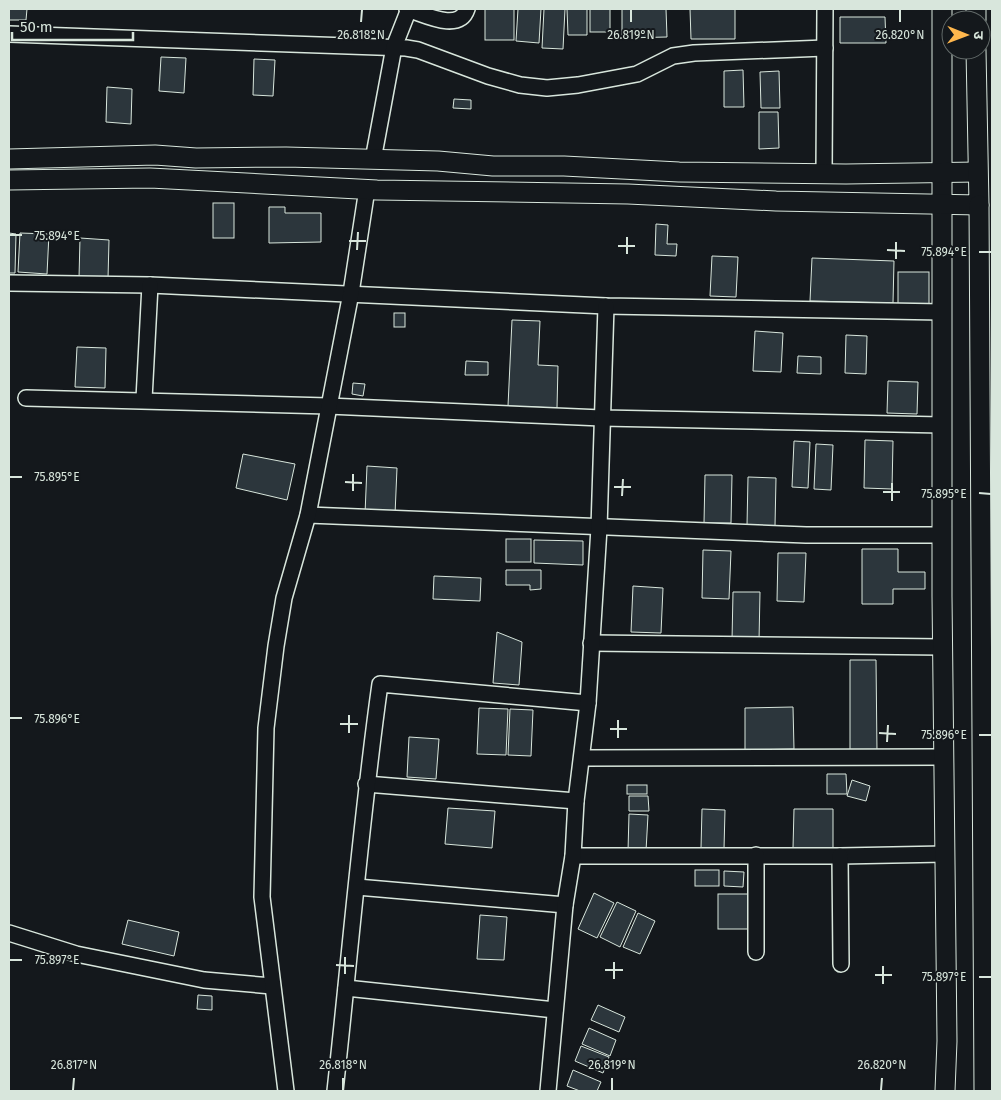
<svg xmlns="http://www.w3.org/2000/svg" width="1001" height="1100" viewBox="0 0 1001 1100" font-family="'Fira Sans','Noto Sans Devanagari',sans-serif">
<rect width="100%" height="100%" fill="#14181c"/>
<g fill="#2c363c" stroke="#d8e6dc">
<polygon points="9,9 27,9 26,20 9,20"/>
<rect x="485" y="9" width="29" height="31"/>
<polygon points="518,9 541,9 539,43 516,41"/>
<polygon points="544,9 565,9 563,49 542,48"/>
<polygon points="567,9 587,9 587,35 568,35"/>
<rect x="590" y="9" width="20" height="23"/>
<polygon points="622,9 666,9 667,37 622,38"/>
<polygon points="690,9 735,9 735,39 691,39"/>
<polygon points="840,17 885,17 886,43 840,43"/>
<polygon points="161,57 186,58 184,93 159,91"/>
<polygon points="254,59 275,60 273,96 253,95"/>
<polygon points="743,70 744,107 724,107 724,71"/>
<polygon points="779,71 780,108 761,108 760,72"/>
<polygon points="107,87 132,89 131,124 106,122"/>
<polygon points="454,99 471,100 471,109 453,108"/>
<polygon points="759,112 778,112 779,148 759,149"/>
<rect x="213" y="203" width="21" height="35"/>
<polygon points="269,207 285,207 285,213 321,213 321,242 269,243"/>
<polygon points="656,224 668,225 667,244 677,244 676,256 655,255"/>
<polygon points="9,233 16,234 15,273 9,273"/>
<polygon points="20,233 49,234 47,274 18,272"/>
<polygon points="80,238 109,240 108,279 79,278"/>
<polygon points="712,256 738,257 736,297 710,296"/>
<polygon points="812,258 894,261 893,303 810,301"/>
<rect x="898" y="272" width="31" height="34"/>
<rect x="394" y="313" width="11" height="14"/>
<polygon points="512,320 540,321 538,365 558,366 557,408 508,406"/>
<polygon points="755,331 783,333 781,372 753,371"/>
<polygon points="846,335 867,336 866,374 845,373"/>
<polygon points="77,347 106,348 105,388 75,387"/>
<polygon points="798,356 821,357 821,374 797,373"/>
<polygon points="466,361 488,362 488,375 465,375"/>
<polygon points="888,381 918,382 917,414 887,413"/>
<polygon points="353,383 365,384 363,396 352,394"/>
<polygon points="865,440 893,441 892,489 864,488"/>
<polygon points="794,441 810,442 808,488 792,487"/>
<polygon points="816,444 833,445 831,490 814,489"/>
<polygon points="243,454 295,464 287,500 236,488"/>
<polygon points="367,466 397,468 395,515 365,514"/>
<polygon points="705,475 732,475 731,523 704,523"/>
<polygon points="748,477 776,478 775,526 747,526"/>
<rect x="506" y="539" width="25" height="23"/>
<polygon points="534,540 583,541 583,565 534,563"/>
<polygon points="862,549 898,549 898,572 925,572 925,589 893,589 893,604 862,604"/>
<polygon points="703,550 731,551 729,599 702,598"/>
<polygon points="778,553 806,553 804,602 777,601"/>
<polygon points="506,570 541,570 541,589 530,590 530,585 506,585"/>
<polygon points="434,576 481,578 480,601 433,599"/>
<polygon points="633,586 663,588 661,633 631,632"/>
<polygon points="733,592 760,592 759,641 732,640"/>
<polygon points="497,632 522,642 519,685 493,683"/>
<polygon points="850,660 876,660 877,752 850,752"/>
<polygon points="793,707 794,749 745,750 745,708"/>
<polygon points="479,708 508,709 506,755 477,754"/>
<polygon points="510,709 533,710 531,756 508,755"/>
<polygon points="409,737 439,739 436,779 407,777"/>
<polygon points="827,774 846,774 847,794 827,794"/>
<polygon points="852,780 870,786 866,801 847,796"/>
<rect x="627" y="785" width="20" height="9"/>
<polygon points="629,796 648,796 649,811 629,811"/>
<polygon points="448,808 495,811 492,848 445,844"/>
<polygon points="702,809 725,810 724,849 701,848"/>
<polygon points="794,809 833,809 833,848 793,848"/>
<polygon points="629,814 648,815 646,851 628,851"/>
<rect x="695" y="870" width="24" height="16"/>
<polygon points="724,871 744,872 743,887 724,886"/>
<polygon points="594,893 614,903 597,938 578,929"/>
<rect x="718" y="894" width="30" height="35"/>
<polygon points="617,902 636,911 620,947 600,937"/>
<polygon points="638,913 655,921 640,954 623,947"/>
<polygon points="480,915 507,917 504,960 477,959"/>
<polygon points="128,920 179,932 174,956 122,944"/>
<polygon points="198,995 212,996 212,1010 197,1009"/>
<polygon points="598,1005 625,1017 619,1032 591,1020"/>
<polygon points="589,1028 616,1040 610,1056 582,1044"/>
<polygon points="581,1046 609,1057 603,1073 575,1061"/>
<polygon points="573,1070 601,1082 597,1091 580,1091 567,1086"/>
</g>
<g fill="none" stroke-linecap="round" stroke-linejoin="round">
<defs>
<g id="minor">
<path d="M407,9C424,14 459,33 467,9"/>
<polyline points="9,34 406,48 418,50 488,76 520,85 547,88 578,85 637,74 673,56 694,53 825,48"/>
<polyline points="373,160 394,47 409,9"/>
<polyline points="824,173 825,9"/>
<polyline points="9,283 150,285 606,306 942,312"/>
<polyline points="26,398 328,406 602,418 942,425"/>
<polyline points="144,399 150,285"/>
<polyline points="308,515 806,535 942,535"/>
<polyline points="591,643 942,647"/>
<polyline points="582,758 944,757"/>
<polyline points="366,784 576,801"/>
<polyline points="573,856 840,856 945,854"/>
<polyline points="840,856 841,964"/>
<polyline points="357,887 565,905"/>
<polyline points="9,933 76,954 204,980 272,986"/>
<polyline points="756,952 756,855"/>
<polyline points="346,988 555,1010"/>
<polyline points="286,1091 262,897 266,728 276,646 284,598 308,515 351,293 367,189"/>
<path d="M335,1091C350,955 361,819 380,684L588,703"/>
<polyline points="548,1091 565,905 573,856 576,801 588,703 599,528 606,306"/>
</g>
<g id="tertiary">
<polyline points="942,9 942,596 947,1041 945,1091"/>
<polyline points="976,9 976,20"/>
<polyline points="9,159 155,155 196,158 286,157 438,161 493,166 564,166 679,172 846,174 977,172"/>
<polyline points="9,180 150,178 377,190 628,194 776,201 979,205 976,50"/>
<polyline points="979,205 984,1091"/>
</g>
</defs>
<use href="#minor" stroke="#d8e6dc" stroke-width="18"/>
<use href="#tertiary" stroke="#d8e6dc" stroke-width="21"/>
<use href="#minor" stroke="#14181c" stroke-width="15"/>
<use href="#tertiary" stroke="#14181c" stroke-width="19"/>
</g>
<path fill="none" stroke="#d8e6dc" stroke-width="2" d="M361,22L362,10M631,22V10M900,22V10M10,235H22M349,241H366M618,246H635M357,250L358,232M887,250L905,251M979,252H991M627,254V237M896,259V242M10,477H22M345,482L362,483M614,487H631M353,491V474M883,492H900M979,493L991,494M622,496L623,479M892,501V483M10,718H22M340,724H358M610,729H627M349,733V715M879,733L896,734M979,735H991M618,738V720M887,742L888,725M10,960H22M336,965L354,966M605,970H623M345,974V957M875,975H892M979,977H991M614,979V962M883,984V966M73,1090L74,1078M343,1090V1078M612,1090V1078M881,1090L882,1078"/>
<g font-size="12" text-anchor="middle" fill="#d8e6dc" stroke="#14181c" stroke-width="4" stroke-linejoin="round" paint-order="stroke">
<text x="361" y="39">26.818°N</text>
<text x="631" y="39">26.819°N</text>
<text x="900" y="39">26.820°N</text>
<text x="57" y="240">75.894°E</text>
<text x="944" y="256">75.894°E</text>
<text x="57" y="481">75.895°E</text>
<text x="944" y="498">75.895°E</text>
<text x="57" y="723">75.896°E</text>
<text x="944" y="739">75.896°E</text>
<text x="57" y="964">75.897°E</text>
<text x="944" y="981">75.897°E</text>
<text x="74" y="1069">26.817°N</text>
<text x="343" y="1069">26.818°N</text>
<text x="612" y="1069">26.819°N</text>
<text x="882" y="1069">26.820°N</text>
</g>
<rect width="1001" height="1100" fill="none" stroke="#d8e6dc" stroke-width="20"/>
<g transform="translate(966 35) rotate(91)"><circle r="24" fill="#14181c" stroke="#626a69"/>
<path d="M0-4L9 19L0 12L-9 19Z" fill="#ffb74d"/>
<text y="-8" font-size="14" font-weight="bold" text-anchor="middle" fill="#d8e6dc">उ</text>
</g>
<path d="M12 32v8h121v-8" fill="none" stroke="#d8e6dc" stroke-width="2.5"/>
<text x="20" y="32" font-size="15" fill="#d8e6dc" stroke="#14181c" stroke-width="4" paint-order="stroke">50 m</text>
</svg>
